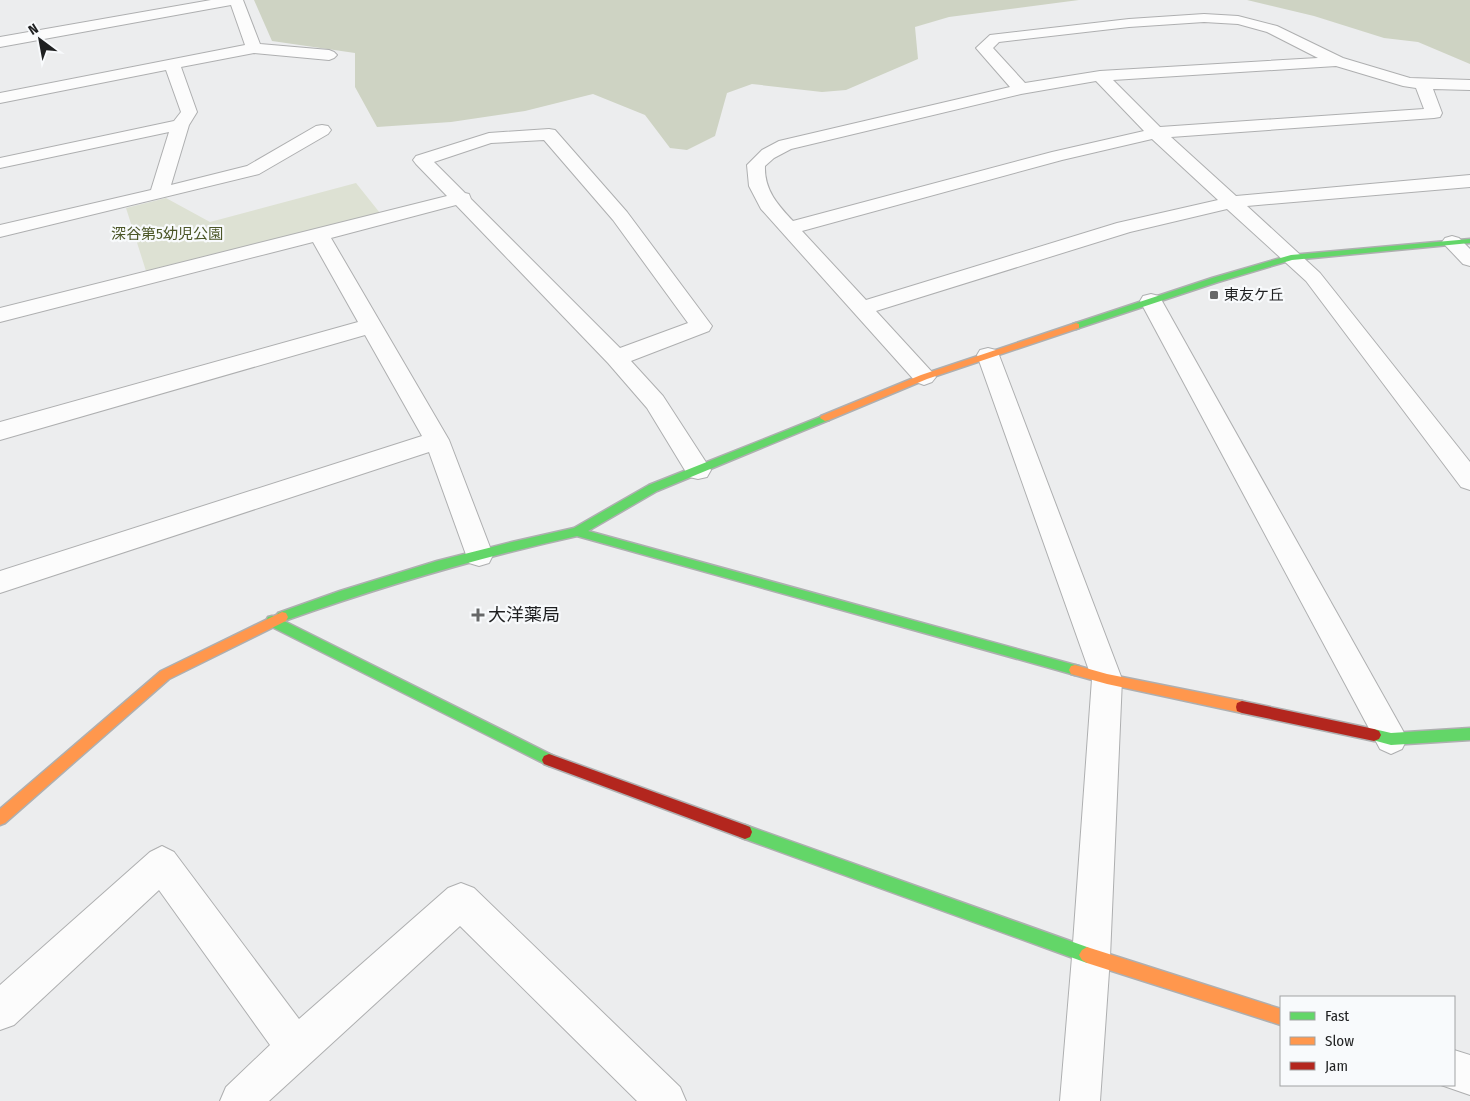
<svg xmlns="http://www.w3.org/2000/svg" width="1470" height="1101" viewBox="0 0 1470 1101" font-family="'Fira Sans Condensed','Noto Sans JP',sans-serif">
<rect width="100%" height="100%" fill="#ecedee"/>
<polygon fill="#dde1d3" points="356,183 380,213 146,271 126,208 166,198 210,222"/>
<g fill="#ced3c3">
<polygon points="254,0 1079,0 949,17 915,27 918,59 846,90 822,92 752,84 727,93 715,136 687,150 670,148 645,115 593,94 525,111 451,122 377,127 355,87 355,53 272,41"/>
<polygon points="1247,0 1470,0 1470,64 1418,42 1384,38 1314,16"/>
</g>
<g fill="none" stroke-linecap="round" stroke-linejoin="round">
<defs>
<g id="street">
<polygon points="211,0 243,0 260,44 329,50 334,52 337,55 334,58 329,60 254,53 181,67 197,112 189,125 171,185 247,166 316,126 322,125 328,126 331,130 328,134 259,174 0,237 0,225 151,190 169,132 0,168 0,158 174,121 181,112 166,70 0,103 0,93 245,45 231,5 0,47 0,37"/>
<path d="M1204,14L1238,16L1277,26L1343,58L1410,78L1470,80V90L1433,89L1442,113L1440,117L1434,118L1171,137L1236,196L1470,175V187L1247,206L1320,273L1470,462V490L1461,487L1306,281L1227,209L1130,232L876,311L932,372L936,377L932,382L924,385L916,382L761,209L749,186L747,165L762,150L779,141L1010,87L976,48L990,35L1129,19ZM1204,22L1238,24L1267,32L1318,58L1100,71L1025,83L993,48L999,42L1129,27ZM1336,66L1403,86L1416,88L1424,109L1160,127L1113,80ZM1096,81L1144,131L1052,152L793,221C778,205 764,190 765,166L774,158L791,149L1021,94ZM1152,139L1218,200L1117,223L866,300L802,231L1062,160Z"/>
<path d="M549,129L555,130L627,212L712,326L709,331L631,361L663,396L711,470L707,477L698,479L689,477L647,408L608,363L456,205L331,238L449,440L493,555L489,563L479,566L469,563L429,452L0,593V571L422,436L365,335L0,440V422L358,322L313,242L0,322V308L447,196L416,164L413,160L416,156L489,133ZM544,140L613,220L688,323L620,348L471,199L469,194L465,193L434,162L491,143Z"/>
<polygon points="1452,236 1459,238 1470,249 1470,266 1463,264 1442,242 1445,238"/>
<polygon points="1151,294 1159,296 1162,301 1402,729 1407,739 1402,749 1391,754 1380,749 1140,301 1143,296"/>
<polygon points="988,348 996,350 999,355 1122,679 1110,957 1100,1101 1060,1101 1072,957 1092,679 977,355 980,350"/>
<polygon points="162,846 174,852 299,1019 448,888 461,883 474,888 680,1087 686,1101 637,1101 460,926 269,1101 220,1101 226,1087 270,1045 159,890 14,1025 0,1030 0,985 150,852"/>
<polygon points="1454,1050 1470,1055 1470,1095 1441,1085 1454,1085"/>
</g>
<g id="fast">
<polygon points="1470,239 1470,243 1292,260 1218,282 1079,328 1076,329 1071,326 1073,324 1212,278 1291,255"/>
<path d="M825,415L830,418L829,420L657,491L588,531L1075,665L1079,666L1081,670L1079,674L1075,675L577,536C477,558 380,587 284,621L554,756L556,760L554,764L549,766L268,625L266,621L268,617L272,616L276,617L278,613L340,591L437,561L512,542L574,528L649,485Z"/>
<polygon points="1470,728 1470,740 1391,745 1369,739 1367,735 1369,731 1374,729 1391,733"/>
<polygon points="745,825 1087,947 1092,950 1095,955 1092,960 1087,963 745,839 740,837 738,832 740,827"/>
</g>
<g id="slow">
<polygon points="1076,323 1079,324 1079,328 927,379 829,420 825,421 820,418 821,416 921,375"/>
<polygon points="282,612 286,613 288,617 286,621 169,679 5,823 0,825 0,809 161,671"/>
<polygon points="1075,665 1107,674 1242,701 1247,703 1248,707 1247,711 1242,713 1107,684 1071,674 1069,670 1071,666"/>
<polygon points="1087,947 1281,1009 1281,1025 1087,963 1082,960 1079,955 1082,950"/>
</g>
<g id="jam">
<polygon points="1242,701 1374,729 1379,731 1381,735 1379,739 1374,741 1242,713 1237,711 1236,707 1237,703"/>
<polygon points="549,754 745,825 750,827 752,832 750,837 745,839 544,764 542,760 544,756"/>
</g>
</defs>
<use href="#street" stroke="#aeafb0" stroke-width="2"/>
<use href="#fast" stroke="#aeafb0" stroke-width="3"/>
<use href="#slow" stroke="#aeafb0" stroke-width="3"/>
<use href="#jam" stroke="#aeafb0" stroke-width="3"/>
<use href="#street" fill="#fcfcfc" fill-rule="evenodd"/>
<use href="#fast" fill="#63d668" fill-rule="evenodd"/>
<use href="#slow" fill="#ff974d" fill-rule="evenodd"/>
<use href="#jam" fill="#b3261e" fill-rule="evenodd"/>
</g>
<g fill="#676869" stroke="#f8fafc" stroke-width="2">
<rect x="1209" y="290" width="10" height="10" rx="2.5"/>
<path d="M475.5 607.5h5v5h5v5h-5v5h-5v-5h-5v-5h5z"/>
</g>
<g text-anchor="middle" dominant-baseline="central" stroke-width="4.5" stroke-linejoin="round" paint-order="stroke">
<g font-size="15" fill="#4b5627" stroke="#f8fafc">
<text x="167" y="234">深谷第5幼児公園</text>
</g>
<g font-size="15" fill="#1f2021" stroke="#f8fafc" text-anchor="start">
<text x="1224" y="295">東友ケ丘</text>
</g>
<g font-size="18" fill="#1f2021" stroke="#f8fafc" text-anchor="start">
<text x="488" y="615">大洋薬局</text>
</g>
</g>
<rect x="1280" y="996" width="175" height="90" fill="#f8fafc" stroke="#a1a3a4"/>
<rect x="1290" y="1012" width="25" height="8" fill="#63d668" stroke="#a1a3a4"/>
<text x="1325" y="1021" font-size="15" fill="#1f2021">Fast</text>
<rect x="1290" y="1037" width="25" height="8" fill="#ff974d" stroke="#a1a3a4"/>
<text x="1325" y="1046" font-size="15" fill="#1f2021">Slow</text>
<rect x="1290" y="1062" width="25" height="8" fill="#b3261e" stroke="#a1a3a4"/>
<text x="1325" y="1071" font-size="15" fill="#1f2021">Jam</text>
<g transform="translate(40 40) rotate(328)" stroke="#f8fafc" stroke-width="4" paint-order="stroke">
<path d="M0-4L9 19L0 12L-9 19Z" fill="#1f2021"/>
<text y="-8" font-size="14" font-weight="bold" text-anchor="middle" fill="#1f2021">N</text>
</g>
</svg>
